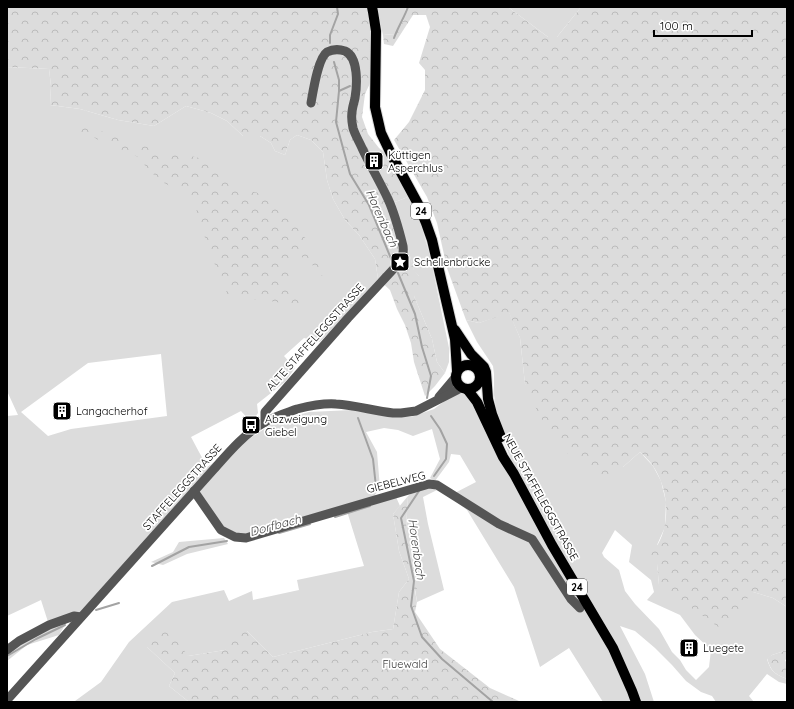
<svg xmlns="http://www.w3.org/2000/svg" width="794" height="709" viewBox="0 0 794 709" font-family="Quicksand,sans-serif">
<defs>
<pattern id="forest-crowns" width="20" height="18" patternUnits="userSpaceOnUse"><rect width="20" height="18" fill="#dcdcdc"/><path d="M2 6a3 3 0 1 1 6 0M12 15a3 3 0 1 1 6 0" fill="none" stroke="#bbb"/></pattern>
</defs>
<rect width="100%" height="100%" fill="#fff"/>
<g fill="#dcdcdc" fill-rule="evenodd">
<polygon points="377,7 406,7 403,22 395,34 383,35"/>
<polygon points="508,7 581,7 557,37 548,37"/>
<path d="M7,67L49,69L51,86L50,105L80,109L118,120L154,126L186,106L211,113L227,121L243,136H260L271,143L275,151L285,155L290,140L297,135L311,140L323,152L327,180L333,199L345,220L359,235L375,259L378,279L320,342L304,338L284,356L295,368L285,382L257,404L258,413L251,422L241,411L191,437L207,467L276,421L309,412L352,410L383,415L411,417L434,409L454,394H469L491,436L531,517L602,638L608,631L592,603L536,511L515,469L503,440L496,408L494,395V374L493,366L477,342L466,320L479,323L509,312L520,338L525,384L623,467L640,452L653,466L661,481L666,502L665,527L657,545V564L659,585L753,592L773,598L787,607V650L772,655L767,659C771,672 775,674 787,679V684L779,682L767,674L749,696L754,702H716L712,696L701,692L686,681L672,665L655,648L635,631L620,626L645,674L654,702H603L569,648L540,667L514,587L467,510L449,496L476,482L460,455L451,454L449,462L435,481L430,478L440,459L432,429L413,436L398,430L384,428L366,432L377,452L380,488L375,495L396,497L400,506L393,514L399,551L409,579L399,592L393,629L372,632L273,657L247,631L225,650L188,656L147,647L175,673L169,686L189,702H76L75,701L101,682L129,642L172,602L224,590L229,601L252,591L253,600L299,590L297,580L364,566L346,508L246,538L221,530L194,491L85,609L74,616L49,625L41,600L7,616V416L18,415L7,391ZM161,354L167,416L71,429L48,436L21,412L88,363ZM615,530L632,545L629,562L651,580L654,592L647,600L680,615L695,635L711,650L709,667L696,680L686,670L680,660L672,652L659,629L635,604L625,591L619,570L604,557L602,553Z"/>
<polygon points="408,197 419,218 430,256 436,285 449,348 449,362 445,373 437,362 432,339 414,296 419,276 414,271 410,256 398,217 395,202"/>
<polygon points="422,483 437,490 423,497 428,524 444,590 417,602 406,528 408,496"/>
<polygon points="224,538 228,544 187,554 163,565 151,562 173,552 179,542"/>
<polygon points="68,620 59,635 27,645 7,661 7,653 39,633"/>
</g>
<g fill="url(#forest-crowns)">
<polygon points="7,7 367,7 371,26 372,79 365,94 362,117 368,134 379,148 387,154 408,197 395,202 398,217 410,256 414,270 419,276 424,283 420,292 414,296 432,339 437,362 445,373 435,386 425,396 414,362 411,343 405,325 397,309 390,290 378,279 375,259 359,235 345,220 333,199 327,180 323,152 311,140 297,135 290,140 285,155 275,151 271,143 260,136 243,136 227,121 211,113 186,106 154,126 118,120 80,109 50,105 51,86 49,69 7,67"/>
<path d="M406,7H508L548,37H557L581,7H787V607L773,598L753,592L721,629L659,585L657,564L649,553C652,550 656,547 658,544C671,521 668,488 653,466C650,461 644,456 640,452L623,467L604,476L568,454L555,439L540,417L525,384L520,338L509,313L479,323L466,320L447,268L437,223L427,197L394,140L409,122L425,90V70L419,63L430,27L426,15H413L393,46L384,44L383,35L395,34L403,22Z"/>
<polygon points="79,126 91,128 126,139 141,145 168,153 179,153 203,159 214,166 221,176 235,184 275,200 290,214 301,233 308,241 311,251 317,257 321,266 322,275 328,290 322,288 310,259 291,255 290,292 302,303 288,304 264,300 228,298 223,278 214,263 210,249 198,222 196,215 197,207 194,201 182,192 164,183 147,169 141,159 128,151 118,149 105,144 95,138 77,133"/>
<polygon points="408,496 406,528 421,582 415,591 417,602 415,612 440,649 490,688 519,701 520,702 189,702 169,686 175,673 147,647 166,624 188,656 225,650 235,629 247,631 273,657 372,632 393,629 399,592 409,579 399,551 393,514"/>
<path d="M787,650V657L785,661L787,662V679C775,674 771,672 767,658L772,655Z"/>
</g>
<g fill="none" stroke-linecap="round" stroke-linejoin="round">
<g stroke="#a3a3a3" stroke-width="2">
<path d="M394,38C398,27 404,18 408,7"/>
<polyline points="330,43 330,35 338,14 337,7"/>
<polyline points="334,62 339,80 339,91 336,122 350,174 369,205 392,261"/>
<polyline points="339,91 350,86"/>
<polyline points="398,273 415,314 422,347 431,376 427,398"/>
<polyline points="431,416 440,429 447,444 446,459 434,476"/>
<polyline points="358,418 373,459 376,487"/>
<polyline points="419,491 401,518 414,581 411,606 422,637 442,659 493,702"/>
<polyline points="335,517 370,506"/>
<polyline points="279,533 310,524"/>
<polyline points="152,566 189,547 227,541"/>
<polyline points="96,610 119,603"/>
<polyline points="7,656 36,639 65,625"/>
</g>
<defs>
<g id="major">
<polyline points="372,7 373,12 376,31 375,107 381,133 392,156 418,204 426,223 432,240 455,339 457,371"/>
<polyline points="455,330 471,354 484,367 486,372 488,399 492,414 501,437"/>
<circle cx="468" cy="377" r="12"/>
<polyline points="467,389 477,402 503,457 514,474 552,545 613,648 632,691 636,702"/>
</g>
</defs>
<use href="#major" stroke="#dbdbdb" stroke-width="12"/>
<g stroke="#555" stroke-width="9">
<polyline points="439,397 455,378"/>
<path d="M265,422V412L348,318L400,262C403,256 404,252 403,246C399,230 395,214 388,199C380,182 370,165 362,148C359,141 355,135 353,128C352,123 351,118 352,113C352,108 354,103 355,98C357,86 359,57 345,51C339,49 333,49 327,52C318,58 313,92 311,103"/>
<polyline points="194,491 221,530 235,537 246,538 429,484 437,485 499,524 532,539 571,599 580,608"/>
<polyline points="7,650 19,641 49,625 74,616 81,617"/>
<path d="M7,700L214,469C229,452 245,433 265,422C275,416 286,413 297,409C309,406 323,403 336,404C355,405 374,411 393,413H401L416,411L461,388"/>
</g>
<use href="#major" stroke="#000" stroke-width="10"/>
</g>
<defs>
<symbol id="building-square" viewBox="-11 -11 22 22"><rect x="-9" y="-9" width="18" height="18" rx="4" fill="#000" stroke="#fff"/><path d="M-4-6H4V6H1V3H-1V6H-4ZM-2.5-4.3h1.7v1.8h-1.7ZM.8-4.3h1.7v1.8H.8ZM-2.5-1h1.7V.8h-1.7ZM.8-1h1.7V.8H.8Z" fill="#fff"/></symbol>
<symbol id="sight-square" viewBox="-11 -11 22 22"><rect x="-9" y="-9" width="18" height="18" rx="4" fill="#000" stroke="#fff"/><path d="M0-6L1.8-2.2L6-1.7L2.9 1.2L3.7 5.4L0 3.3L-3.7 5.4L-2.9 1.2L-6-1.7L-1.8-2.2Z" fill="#fff"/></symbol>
<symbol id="bus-square" viewBox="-11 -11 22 22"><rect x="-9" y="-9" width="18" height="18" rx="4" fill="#000" stroke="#fff"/><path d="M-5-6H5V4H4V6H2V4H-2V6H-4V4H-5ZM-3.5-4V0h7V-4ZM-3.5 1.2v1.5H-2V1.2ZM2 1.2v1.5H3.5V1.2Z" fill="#fff"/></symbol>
</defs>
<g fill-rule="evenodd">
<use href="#building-square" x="363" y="150" width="22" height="22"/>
<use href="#sight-square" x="389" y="251" width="22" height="22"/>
<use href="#building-square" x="51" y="400" width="22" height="22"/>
<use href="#bus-square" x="240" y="414" width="22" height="22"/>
<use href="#building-square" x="678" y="637" width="22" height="22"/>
</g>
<g text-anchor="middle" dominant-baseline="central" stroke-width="3.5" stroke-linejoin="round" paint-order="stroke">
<g fill="#fff" stroke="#4c4c4c" stroke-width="1">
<rect x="411" y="203" width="20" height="16" rx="3"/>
<rect x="567" y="579" width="20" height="16" rx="3"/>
</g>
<g font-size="10" font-weight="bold" fill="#000">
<text x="421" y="211">24</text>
<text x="577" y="587">24</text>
</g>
<g font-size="11" fill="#000" stroke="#fff" text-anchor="start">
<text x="388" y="155">Küttigen<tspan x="388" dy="13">Asperchlus</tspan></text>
<text x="414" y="262">Schellenbrücke</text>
<text x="76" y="411">Langacherhof</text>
<text x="265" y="419">Abzweigung<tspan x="265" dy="13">Giebel</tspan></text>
<text x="703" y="648">Luegete</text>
</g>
<g font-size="11" fill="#000" stroke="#fff">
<text transform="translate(315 337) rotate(-48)">ALTE STAFFELEGGSTRASSE</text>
<text transform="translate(396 482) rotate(-14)">GIEBELWEG</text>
<text transform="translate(182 487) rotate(-48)">STAFFELEGGSTRASSE</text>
<text transform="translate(541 497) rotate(61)">NEUE STAFFELEGGSTRASSE</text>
</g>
<g font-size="11" fill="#333" stroke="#fff">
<text x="405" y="664">Fluewald</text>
</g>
<g font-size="12" font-style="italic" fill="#444" stroke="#fff">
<text transform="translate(382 218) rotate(66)">Horenbach</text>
<text transform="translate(275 525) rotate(-15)">Dorfbach</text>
<text transform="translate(417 549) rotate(82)">Horenbach</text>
</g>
</g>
<rect width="794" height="709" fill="none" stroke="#000000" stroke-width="16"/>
<path d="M654 30v6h98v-6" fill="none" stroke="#000000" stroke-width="2"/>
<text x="660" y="30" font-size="12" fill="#000000" stroke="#ffffff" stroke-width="3" paint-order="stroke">100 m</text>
</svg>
